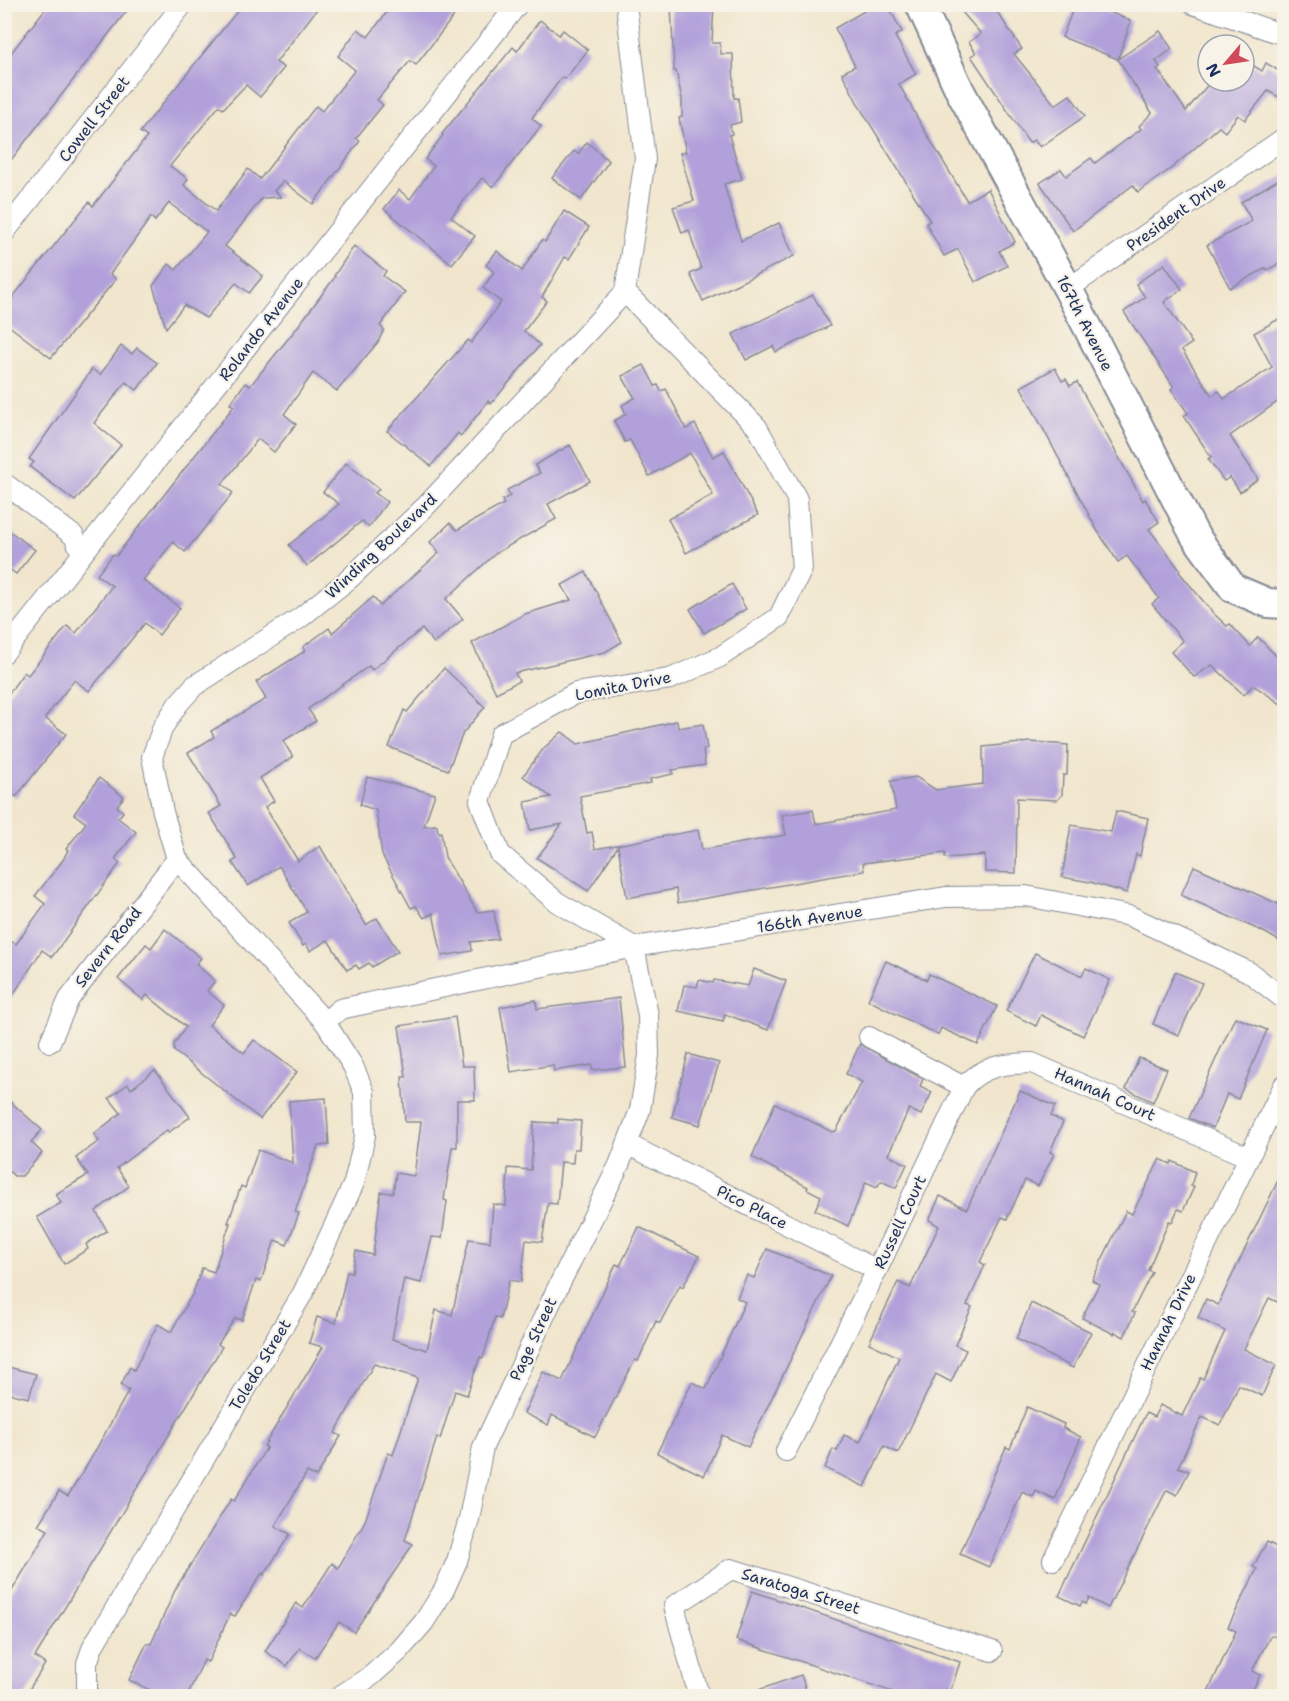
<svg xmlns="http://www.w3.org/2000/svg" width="1289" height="1701" viewBox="0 0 1289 1701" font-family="'Shantell Sans',sans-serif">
<rect width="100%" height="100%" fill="#f7f3e8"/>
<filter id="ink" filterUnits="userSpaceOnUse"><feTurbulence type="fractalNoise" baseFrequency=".0167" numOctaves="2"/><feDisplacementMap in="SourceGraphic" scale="12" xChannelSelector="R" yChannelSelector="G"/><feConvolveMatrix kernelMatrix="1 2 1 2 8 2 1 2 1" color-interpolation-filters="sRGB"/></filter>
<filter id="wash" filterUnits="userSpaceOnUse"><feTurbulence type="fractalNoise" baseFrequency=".008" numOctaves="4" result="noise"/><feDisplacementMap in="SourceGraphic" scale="24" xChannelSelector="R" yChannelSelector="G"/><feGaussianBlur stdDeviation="1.35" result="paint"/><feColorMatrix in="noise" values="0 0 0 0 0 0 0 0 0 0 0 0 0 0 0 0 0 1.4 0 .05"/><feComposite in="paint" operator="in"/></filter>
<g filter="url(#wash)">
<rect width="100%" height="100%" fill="#f1e6cd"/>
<g id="blocks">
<g fill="#b1a0da">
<polygon points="49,4 132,4 4,169 4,62"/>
<polygon points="243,4 321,4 276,62 284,68 260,97 246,85 223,109 219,106 170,166 188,179 184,185 216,211 248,169 260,179 316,106 322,111 355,70 338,56 358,29 368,37 393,4 463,4 416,65 410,61 377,100 383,105 356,138 360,141 313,204 283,181 274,191 281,197 262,198 225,246 263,276 249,293 236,283 206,318 184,305 166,328 153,286 169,264 176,270 207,232 169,203 155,221 151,217 110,274 116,279 51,358 4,322 4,308 89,202 93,206 147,137 140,132"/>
<polygon points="671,4 714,4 712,43 720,43 721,54 733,54 734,98 738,98 741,122 730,125 732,134 729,135 742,179 724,184 741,241 779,223 794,256 703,301 690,274 701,269 689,230 682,233 673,207 694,201 680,153 686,152 679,118 682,117 682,99 676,71 674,71"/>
<polygon points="876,4 887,4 902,32 895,36 916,74 899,84 923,128 967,201 988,189 1015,242 999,251 1007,266 975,282 958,249 944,256 926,223 930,221 859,106 842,73 855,66 835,28"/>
<polygon points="955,4 992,4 1022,49 1014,54 1055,105 1070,95 1085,116 1040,147 1034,140 1029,143 971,56 976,53 969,42 981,34"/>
<polygon points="1075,4 1090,4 1131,21 1118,59 1160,31 1172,49 1156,61 1160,67 1157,69 1186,111 1211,81 1244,81 1244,60 1262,71 1266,63 1284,74 1284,100 1268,91 1245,120 1238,115 1225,132 1219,127 1173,167 1138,192 1133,185 1073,231 1040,183 1061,169 1066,176 1091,158 1095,163 1141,129 1139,126 1152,113 1118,59 1062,37"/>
<polygon points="540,20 559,35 563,30 588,50 565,79 562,77 532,118 541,126 493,187 482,178 451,217 475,236 452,264 384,209 399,190 410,199 434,166 425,159 443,135 442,134 513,47 517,51"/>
<polygon points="587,142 609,161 581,200 552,178 574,151 578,154"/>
<polygon points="1284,176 1284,261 1267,270 1266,268 1230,288 1207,245 1252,221 1241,202"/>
<polygon points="564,211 589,227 569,259 565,257 542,297 547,301 524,331 540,345 491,404 488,401 461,436 458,433 431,466 387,431 468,340 471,343 501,302 483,288 494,272 486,265 497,251 522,271 542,240 545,242"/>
<polygon points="354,246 386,271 383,276 405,292 380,326 384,330 378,342 337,391 313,373 284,414 296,424 274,452 258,439 222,484 233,493 185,552 173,542 143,580 180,608 159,635 145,623 89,691 74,680 45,718 66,734 16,797 4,788 4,700 24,672 28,675 67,626 76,633 112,586 97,575 113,554 116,556 234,406 230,404 245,383 250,386 296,329 335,277 334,276"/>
<polygon points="1164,264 1182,289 1164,302 1192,343 1182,350 1212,396 1219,391 1224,399 1272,367 1254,333 1284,316 1284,397 1230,436 1258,479 1240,492 1230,477 1224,481 1208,459 1211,457 1184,416 1188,413 1171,389 1174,387 1124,312 1145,297 1136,284"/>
<polygon points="813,295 830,326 776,352 773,346 746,360 733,334"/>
<polygon points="121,346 132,354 137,348 157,363 137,390 126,382 94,423 121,445 75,501 30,467 34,462 29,459 92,369 100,375"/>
<polygon points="644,365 655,386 658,385 661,391 666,389 686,429 695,424 713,457 724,451 758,515 686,553 668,519 713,495 690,453 649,476 630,440 625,442 614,421 626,414 622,405 635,398 622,376"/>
<polygon points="1055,368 1062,381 1066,379 1070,386 1077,382 1143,501 1145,499 1159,522 1149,529 1180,570 1179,572 1213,613 1227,626 1230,624 1250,646 1258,637 1284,664 1284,706 1253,685 1244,695 1212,665 1194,677 1171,652 1183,641 1152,604 1159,598 1127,556 1118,562 1097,530 1021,387"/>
<polygon points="570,445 590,481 548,504 556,519 496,553 446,599 463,619 434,643 422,629 372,670 369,666 308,709 316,721 283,741 293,757 260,778 274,801 265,807 298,861 320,846 366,925 377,918 398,951 372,967 369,963 359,969 356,965 347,970 328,940 310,951 306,944 303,946 289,923 307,912 279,866 248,886 232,862 237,859 209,813 221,806 188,753 214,737 211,731 266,699 256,682 305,651 303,647 329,628 332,633 373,597 380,606 439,553 430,542 450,523 457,530 504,504 502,500 510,496 507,490 540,473 535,465"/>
<polygon points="346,463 379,489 375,493 387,502 369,527 362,521 307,566 289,545 339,504 323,492"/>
<polygon points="4,527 35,550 16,574 4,565"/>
<polygon points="586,572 622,642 605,652 515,673 519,681 496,693 472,643 525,614 571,600 562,585"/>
<polygon points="732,584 746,609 704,633 690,609"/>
<polygon points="444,668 485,707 463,733 448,770 389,747 404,710 407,712"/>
<polygon points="677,721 678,728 703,724 707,749 703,750 705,765 672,770 673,774 650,779 651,783 580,796 587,833 592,832 595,849 698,830 702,850 786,835 782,815 813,810 816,824 896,810 891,781 916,777 936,790 983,784 983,747 1030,742 1068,745 1067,775 1063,775 1062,795 1057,800 1017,798 1016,873 985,872 985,855 945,858 945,853 863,863 864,871 678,903 676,889 627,898 618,846 588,891 537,858 562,824 530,830 525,802 551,797 523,776 544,748 562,732 578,744"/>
<polygon points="367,777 435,794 424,826 437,825 438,832 441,832 445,857 477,912 494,910 498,939 471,942 472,951 442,956 433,913 424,918 416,906 411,908 382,855 376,810 360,805"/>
<polygon points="99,778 124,797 117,806 123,812 118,818 136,832 115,859 120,863 52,957 42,950 4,1009 4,937 16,944 45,904 35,896 63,860 68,850 66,849 86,823 74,814"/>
<polygon points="1116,811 1148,818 1140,856 1136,854 1127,893 1090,882 1062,877 1071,825 1111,832"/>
<polygon points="1194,866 1278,904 1284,889 1284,944 1264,932 1181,895"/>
<polygon points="165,929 201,958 196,964 215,981 207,991 224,1005 209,1025 244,1053 254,1040 297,1072 260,1119 174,1051 174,1044 186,1027 147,995 143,1000 118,979 146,944 151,948"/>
<polygon points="1035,953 1082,976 1086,968 1110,980 1083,1036 1041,1015 1036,1026 1006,1011"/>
<polygon points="886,961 927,980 929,974 997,1006 978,1045 941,1028 938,1035 868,1000"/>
<polygon points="754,969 786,981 768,1030 725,1014 723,1021 678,1011 684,985 697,987 699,980 713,983 714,980 748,986"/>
<polygon points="1175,972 1202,983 1179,1035 1153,1024"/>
<polygon points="619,998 626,1067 592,1070 592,1065 554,1071 553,1065 511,1072 500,1007 536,1000 537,1009"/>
<polygon points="455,1017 462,1066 474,1066 475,1100 457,1100 457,1147 452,1147 444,1200 447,1201 442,1238 432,1237 421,1283 404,1279 392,1339 427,1350 436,1310 452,1315 469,1239 490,1242 493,1204 506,1206 508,1168 531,1170 534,1122 558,1123 558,1119 581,1121 579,1149 574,1149 573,1163 561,1162 557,1204 548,1203 542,1242 526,1240 521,1282 509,1280 500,1319 495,1317 483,1358 480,1357 467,1395 455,1391 440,1439 437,1437 405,1540 413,1544 354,1632 339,1622 315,1658 300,1648 287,1666 265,1651 296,1603 303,1608 332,1563 338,1568 365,1521 388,1453 393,1455 418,1378 374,1364 335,1433 341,1436 316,1477 307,1472 275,1526 290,1534 264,1575 262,1573 235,1616 230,1614 208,1662 204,1660 187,1696 150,1696 152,1691 129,1680 147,1643 151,1644 176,1588 231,1499 234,1501 267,1447 264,1446 323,1347 309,1343 317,1317 336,1323 347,1271 352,1272 356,1251 373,1255 381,1192 393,1193 396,1173 414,1176 421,1122 405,1122 402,1077 406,1077 399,1026"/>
<polygon points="1235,1017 1267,1030 1238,1099 1227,1094 1213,1128 1189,1118"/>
<polygon points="860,1044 923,1079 920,1086 932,1092 921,1115 909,1109 888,1155 907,1164 896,1188 881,1181 877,1187 866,1182 848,1226 815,1210 821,1196 807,1189 808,1187 752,1157 775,1103 832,1132 836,1131 862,1082 846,1074"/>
<polygon points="688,1054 719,1063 700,1125 672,1117"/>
<polygon points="1139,1058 1167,1069 1153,1102 1126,1089"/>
<polygon points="155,1070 190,1117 169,1132 167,1130 117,1168 129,1186 96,1211 107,1231 86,1244 88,1249 64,1264 37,1217 61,1203 56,1194 88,1175 76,1158 99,1141 94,1134 121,1113 109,1098 128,1084 131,1089"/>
<polygon points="1020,1091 1055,1106 1051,1116 1063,1122 1050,1152 1054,1154 1038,1186 1025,1180 1007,1219 1002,1217 980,1262 985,1265 967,1305 972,1307 955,1345 966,1350 951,1382 936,1374 898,1453 884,1446 865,1487 825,1468 833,1449 837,1451 844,1435 860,1442 899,1357 869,1343 898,1282 910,1288 939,1226 929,1220 940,1196 967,1209"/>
<polygon points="4,1096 42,1130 31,1142 42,1153 22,1176 14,1176 4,1166"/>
<polygon points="326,1098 329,1145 318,1146 295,1212 299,1213 287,1245 275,1240 261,1281 256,1280 242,1320 235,1318 218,1344 222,1347 35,1657 45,1664 25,1696 4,1696 4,1604 48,1530 38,1525 59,1491 68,1496 89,1462 129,1390 121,1385 130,1367 134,1370 158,1324 171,1332 193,1293 202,1268 214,1272 230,1223 228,1223 241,1186 245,1188 258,1150 293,1163 289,1101"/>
<polygon points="1160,1159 1171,1164 1172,1161 1195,1172 1191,1186 1194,1187 1183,1211 1178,1209 1172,1222 1169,1221 1148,1270 1152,1272 1132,1312 1135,1313 1124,1337 1115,1332 1114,1334 1082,1318 1099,1284 1092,1280 1126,1211 1132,1214"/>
<polygon points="1284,1168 1284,1305 1269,1298 1244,1349 1276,1365 1262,1396 1239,1385 1220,1425 1202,1417 1178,1467 1189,1471 1177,1495 1167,1490 1164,1495 1108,1608 1089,1598 1086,1604 1082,1602 1080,1606 1059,1596 1146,1413 1154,1417 1160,1405 1182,1416 1200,1378 1203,1379 1225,1331 1198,1318 1206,1299 1218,1305"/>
<polygon points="639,1227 699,1256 683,1287 680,1285 660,1323 656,1321 638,1361 635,1360 595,1437 552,1415 548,1425 524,1413 543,1372 562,1381 616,1264 620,1266"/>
<polygon points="767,1249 831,1276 748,1447 722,1435 704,1476 657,1453 692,1382 706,1389 745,1302 737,1298 747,1275 754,1278"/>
<polygon points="1031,1303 1091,1332 1073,1368 1016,1339"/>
<polygon points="4,1366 36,1374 29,1398 4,1392"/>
<polygon points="1027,1407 1064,1424 1063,1428 1081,1437 1055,1500 1036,1491 1033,1497 1022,1492 989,1567 960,1554 1006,1447 1010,1449"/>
<polygon points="1267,1542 1284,1551 1284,1619 1276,1637 1271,1635 1252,1671 1260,1675 1250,1696 1206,1696 1236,1631 1228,1627 1257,1569 1253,1567"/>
<polygon points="752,1591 960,1662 949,1696 905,1696 736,1640"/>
<polygon points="801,1675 808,1696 748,1696 747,1694"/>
</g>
</g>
</g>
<g filter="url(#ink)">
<use href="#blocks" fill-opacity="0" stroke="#868a96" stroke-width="1.5"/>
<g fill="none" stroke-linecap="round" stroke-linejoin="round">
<defs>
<g id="street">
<polyline points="1193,4 1284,35"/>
<polyline points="4,233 183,4"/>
<polyline points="1068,289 1284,138"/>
<polyline points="4,483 74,536 82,554"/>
<polyline points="4,653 518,4"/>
<polyline points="325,1022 340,1009 634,947 946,897 1026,896 1130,916 1249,972 1284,999"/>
<polyline points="869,1037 964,1087"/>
<polyline points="50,1042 69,999 177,859"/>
<polyline points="627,1144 877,1270"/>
<path d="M786,1451L877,1270L964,1087C982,1065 1005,1064 1032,1063L1248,1157"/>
<polyline points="1053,1560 1284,1085"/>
<polyline points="87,1696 87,1663 93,1646 303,1293 354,1183 365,1136 364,1092 353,1066 325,1022 177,859 163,812 152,757 163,727 178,704 194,686 300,618 349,579 426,506 625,292 645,159 626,4"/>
<polyline points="340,1696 371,1676 399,1651 424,1622 444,1590 457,1561 469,1519 483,1447 558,1287 619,1165 640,1110 649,1055 648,1015 634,947 557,902 500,854 480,801 501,734 576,693 670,679 720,657 779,617 802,569 797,499 757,427 625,292"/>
<polyline points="699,1696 674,1606 731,1569 992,1651"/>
</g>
<polyline id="secondary" points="920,4 960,91 1068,289 1195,536 1233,588 1268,603 1284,604"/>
</defs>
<use href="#street" stroke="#868a96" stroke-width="22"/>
<use href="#secondary" stroke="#868a96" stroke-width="32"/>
<use href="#street" stroke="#fff" stroke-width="20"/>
<use href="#secondary" stroke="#fff" stroke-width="28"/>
</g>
</g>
<g text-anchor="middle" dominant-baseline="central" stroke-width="4.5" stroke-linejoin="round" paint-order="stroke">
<g font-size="16" fill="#1b2f5e" stroke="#f7f3e8">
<text transform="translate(94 119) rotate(-52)">Cowell Street</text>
<text transform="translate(1176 214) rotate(-35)">President Drive</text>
<text transform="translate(1085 323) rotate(63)">167th Avenue</text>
<text transform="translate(261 329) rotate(-52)">Rolando Avenue</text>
<text transform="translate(381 546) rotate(-43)">Winding Boulevard</text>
<text transform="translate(623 686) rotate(-11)">Lomita Drive</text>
<text transform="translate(810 919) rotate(-9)">166th Avenue</text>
<text transform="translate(108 947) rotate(-52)">Severn Road</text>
<text transform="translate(1105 1094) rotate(24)">Hannah Court</text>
<text transform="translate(752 1207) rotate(27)">Pico Place</text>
<text transform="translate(900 1222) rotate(-65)">Russell Court</text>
<text transform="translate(1168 1322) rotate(-64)">Hannah Drive</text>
<text transform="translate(533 1339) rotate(-65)">Page Street</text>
<text transform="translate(260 1365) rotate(-59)">Toledo Street</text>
<text transform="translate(801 1591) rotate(17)">Saratoga Street</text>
</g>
</g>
<rect width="1289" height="1701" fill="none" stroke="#f7f3e8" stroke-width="24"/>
<g transform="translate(1226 63) rotate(241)"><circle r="28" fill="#f7f3e8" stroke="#9fa5b1" stroke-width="1.5"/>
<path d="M0-4.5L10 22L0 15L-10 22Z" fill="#d1495b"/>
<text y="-9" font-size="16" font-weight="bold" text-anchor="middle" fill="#1b2f5e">N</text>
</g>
</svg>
